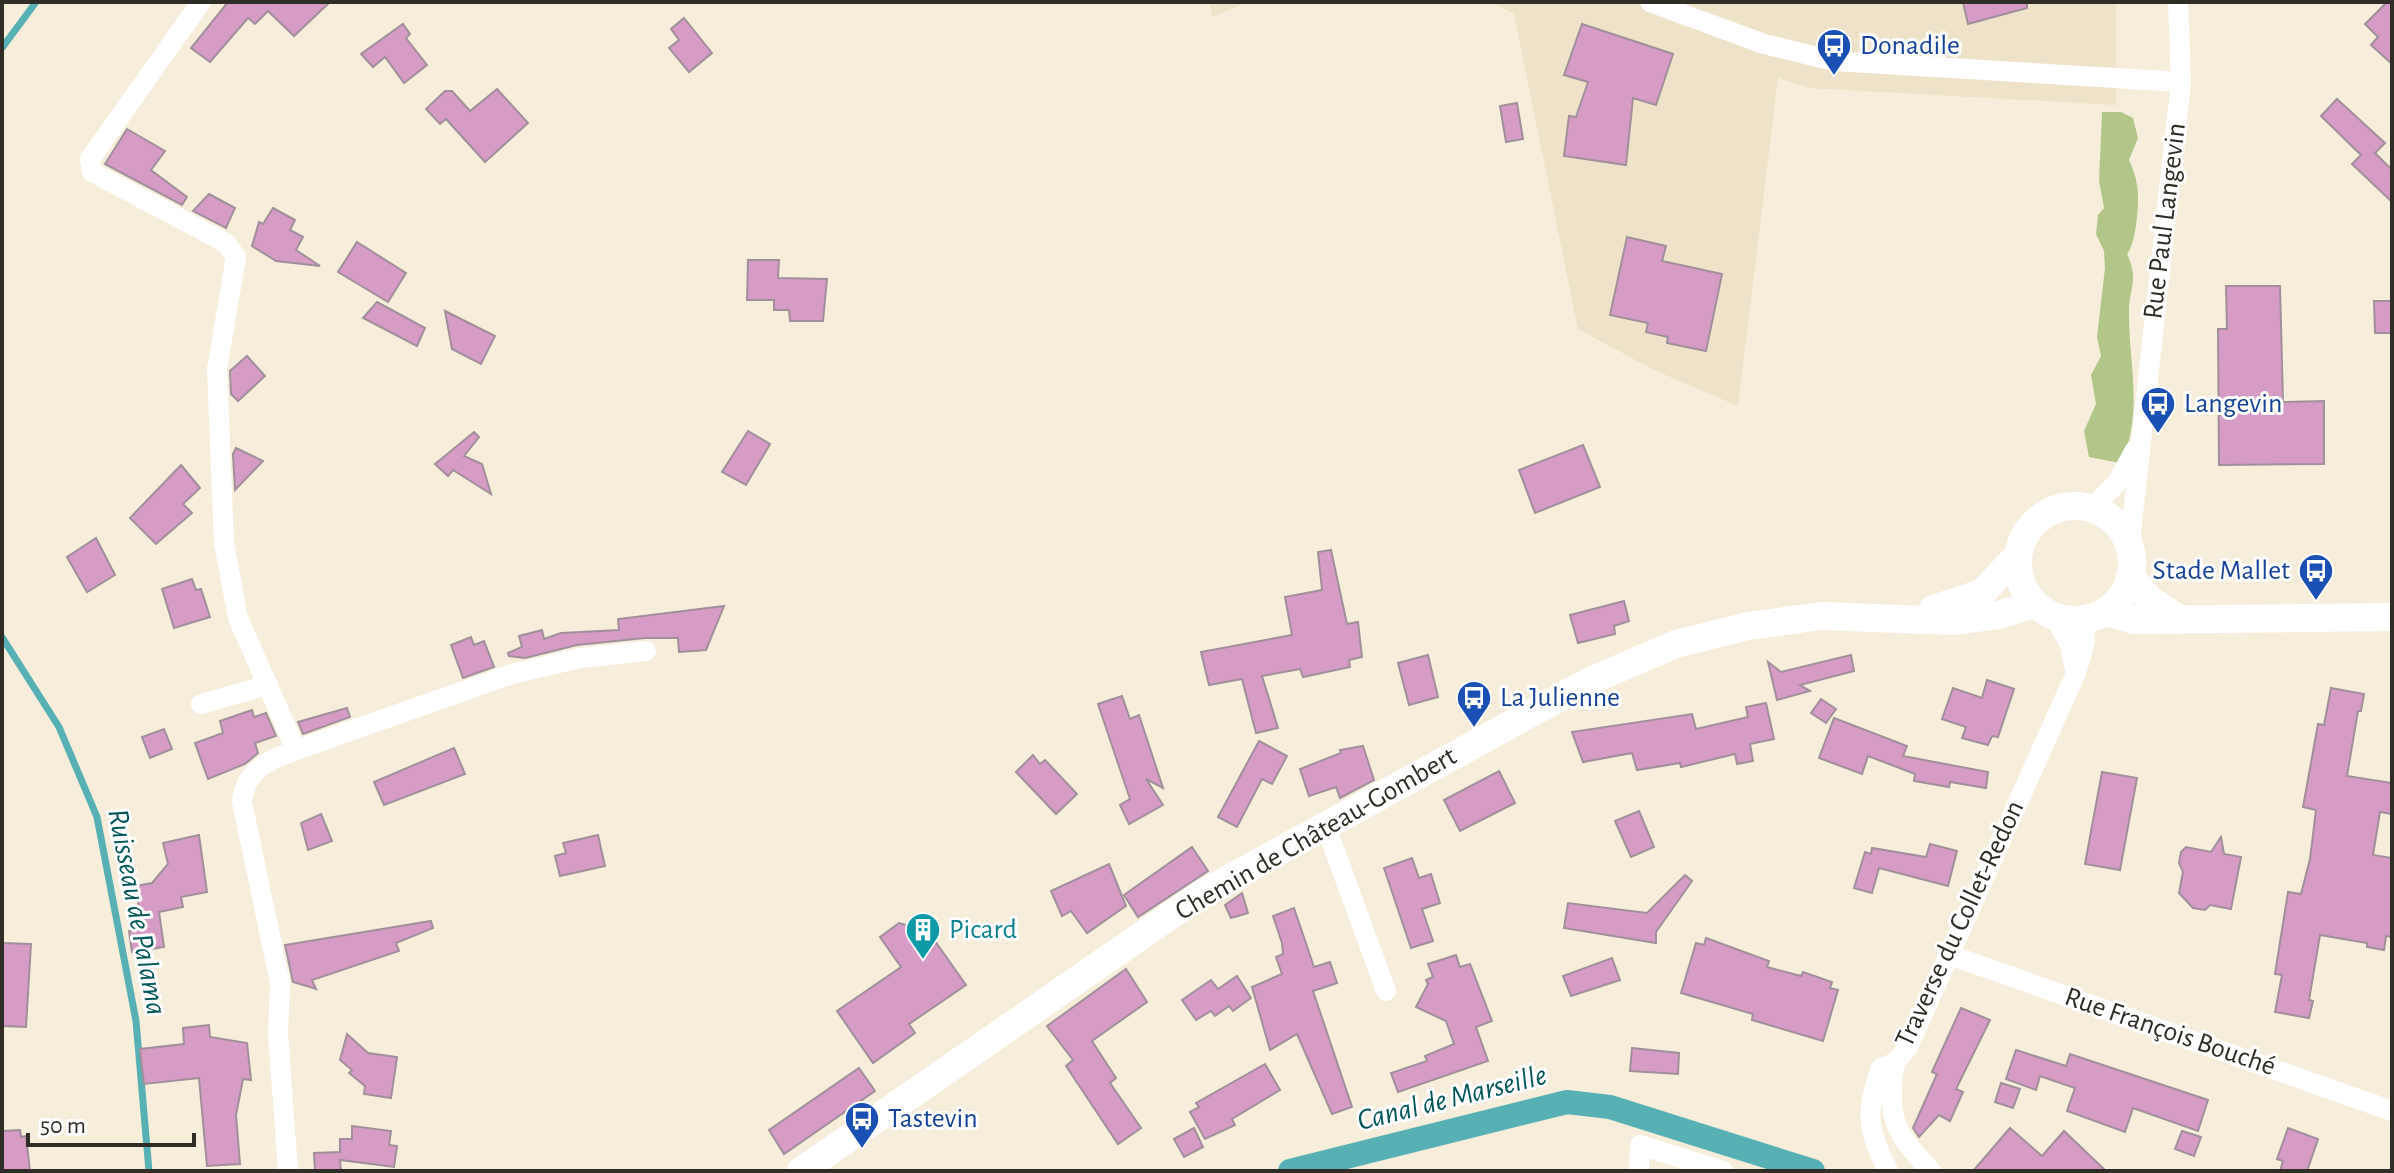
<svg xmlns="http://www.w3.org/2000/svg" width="2394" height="1173" viewBox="0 0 2394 1173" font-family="'Alegreya Sans',sans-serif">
<rect width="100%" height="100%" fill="#f6eeda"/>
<g fill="#eee2c8">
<polygon points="1210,2 1248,2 1212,17"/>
<polygon points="1491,2 2116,2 2116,105 1810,88 1778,78 1738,406 1654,370 1578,329 1514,14"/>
</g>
<path fill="#b2c68a" d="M2102,112H2121L2133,118L2138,138L2129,160C2132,167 2136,176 2137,185C2140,200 2136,244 2127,254C2140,282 2128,288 2129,315C2129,364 2144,418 2120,463L2089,457L2084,431L2096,404L2091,375L2101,356L2097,337L2105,268L2104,251L2096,234L2098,215L2104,208L2099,181Z"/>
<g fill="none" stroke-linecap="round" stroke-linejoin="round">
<g stroke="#57b1b4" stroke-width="7">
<polyline points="2,48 36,2"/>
<polyline points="2,637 59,727 97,817 136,1021 149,1171"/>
</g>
<polyline stroke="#57b1b4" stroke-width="24" points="1290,1171 1567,1102 1610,1107 1813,1171"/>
</g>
<g fill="#d69cc5" stroke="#a18f9b" stroke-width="2">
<polygon points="228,2 330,2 294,36 268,11 255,24 248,18 210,62 191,48"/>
<polygon points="1963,2 2027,2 2027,8 1968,24"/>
<polygon points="2387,2 2392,2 2392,64 2371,45 2378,37 2365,24"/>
<polygon points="684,18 712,53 689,72 669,48 679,40 671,29"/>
<polygon points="403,24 410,34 406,38 427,65 404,83 385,57 373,67 361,54"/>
<polygon points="1582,24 1673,54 1656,105 1633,98 1626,165 1564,156 1569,116 1576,117 1588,82 1564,75"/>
<polygon points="497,89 528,123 485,162 446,119 440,124 426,109 445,91 452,91 470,111"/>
<polygon points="2337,99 2385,143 2375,153 2392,170 2392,202 2352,164 2361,155 2321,116"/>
<polygon points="1517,103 1523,139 1506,142 1500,106"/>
<polygon points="127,129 165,151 151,170 187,197 182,205 105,164"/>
<polygon points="209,194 235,208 226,228 193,211"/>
<polygon points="273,208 295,220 290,230 303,237 296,250 320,266 276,261 252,246 259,222 263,224"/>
<polygon points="1627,237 1666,246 1662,261 1722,274 1706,351 1667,343 1668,337 1646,332 1648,323 1610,315"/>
<polygon points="357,242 406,273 388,302 338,272"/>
<polygon points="748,260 779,260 778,278 827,279 823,321 790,321 789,310 774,310 774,300 747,300"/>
<polygon points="2226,286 2280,286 2283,402 2324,401 2324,464 2219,465 2218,329 2227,329"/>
<polygon points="2374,301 2392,301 2392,333 2375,333"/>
<polygon points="377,302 425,328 417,346 363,318"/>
<polygon points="445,311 495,336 481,364 452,349"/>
<polygon points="247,356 265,376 238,401 231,394 230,371"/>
<polygon points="748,431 770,444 746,485 722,472"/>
<polygon points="474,432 479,437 464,456 482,464 491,494 453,470 448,476 435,464"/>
<polygon points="1583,445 1600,487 1535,513 1519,470"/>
<polygon points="236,448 263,461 235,490 233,454"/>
<polygon points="181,465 200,488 183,504 192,513 156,544 130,518"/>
<polygon points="96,538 115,575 87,592 67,557"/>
<polygon points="1331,550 1347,624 1358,622 1362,657 1349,660 1350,667 1303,677 1300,669 1262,676 1278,728 1256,733 1242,679 1209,685 1201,652 1292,635 1285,597 1322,590 1318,552"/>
<polygon points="192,579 196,590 201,589 210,617 174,628 162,589"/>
<polygon points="1624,601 1629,621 1614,626 1615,634 1578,643 1570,615"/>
<polygon points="724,606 706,650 679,652 678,638 645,638 577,645 525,658 509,656 508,653 522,647 519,636 542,630 544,639 561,633 619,630 618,619"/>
<polygon points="471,637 474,645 484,641 494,667 463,678 451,645"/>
<polygon points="1428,655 1438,697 1409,705 1398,663"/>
<polygon points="1851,655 1854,671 1800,685 1810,691 1777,700 1768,662 1781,672"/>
<polygon points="1987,680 2014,689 1998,737 1992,736 1988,745 1962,738 1966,727 1942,719 1953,688 1982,698"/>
<polygon points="2331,688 2364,694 2361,711 2358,711 2347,776 2392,783 2392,814 2380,812 2373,855 2392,858 2392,937 2386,936 2384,950 2367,947 2367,943 2320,935 2309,1000 2313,1001 2309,1018 2275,1012 2282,975 2275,974 2288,892 2301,894 2310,859 2316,810 2303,807 2318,724 2324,725"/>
<polygon points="1122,696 1130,719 1139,715 1163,788 1146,779 1163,805 1129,824 1120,805 1130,799 1098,704"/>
<polygon points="1821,699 1836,709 1826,723 1811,713"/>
<polygon points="1766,703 1774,739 1750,744 1753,761 1737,764 1735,754 1681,767 1680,763 1637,770 1632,753 1583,762 1572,732 1692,714 1696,729 1748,717 1746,707"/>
<polygon points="347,708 350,717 303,734 298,722"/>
<polygon points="252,710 254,717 266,713 276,736 255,743 258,753 245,764 208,779 195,743 223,733 220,721"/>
<polygon points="1834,718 1907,746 1903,756 1988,772 1986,788 1950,782 1949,787 1914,781 1915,774 1868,756 1862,774 1819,758"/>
<polygon points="164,729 172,749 150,758 142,737"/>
<polygon points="1259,741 1287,756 1272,784 1262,779 1237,827 1218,817"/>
<polygon points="1363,746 1374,780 1340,798 1336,787 1309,796 1300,769 1341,753 1340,750"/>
<polygon points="454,748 465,774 384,805 374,782"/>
<polygon points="1033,755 1040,764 1045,760 1077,794 1056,814 1016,772"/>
<polygon points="1499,771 1515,803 1460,831 1444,800"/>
<polygon points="2102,772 2137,778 2120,870 2085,864"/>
<polygon points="1639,811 1654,847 1631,857 1615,821"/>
<polygon points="321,814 332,841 308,850 301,823"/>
<polygon points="199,835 207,892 181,897 183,907 159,912 164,947 132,952 129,931 143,929 135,886 152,883 168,864 163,843"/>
<polygon points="598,835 605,866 560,876 555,856 566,853 563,843"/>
<polygon points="2221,837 2224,854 2241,857 2231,909 2210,905 2205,910 2193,908 2179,893 2183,872 2179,863 2181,852 2186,847 2211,852"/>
<polygon points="1930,844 1957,851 1948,886 1879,868 1872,893 1854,888 1865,852 1871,854 1872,848 1926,857"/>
<polygon points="1192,847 1208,871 1138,917 1124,895"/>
<polygon points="1412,858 1419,878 1431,874 1440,903 1422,909 1433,941 1411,948 1384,868"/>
<polygon points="1109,864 1126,906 1087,933 1071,911 1062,916 1051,891"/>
<polygon points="1685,875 1692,881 1656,932 1656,943 1564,928 1568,903 1647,913"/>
<polygon points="1242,893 1248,913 1231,918 1225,905"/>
<polygon points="1294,908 1314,967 1330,962 1337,983 1313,991 1352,1107 1332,1114 1297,1034 1270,1050 1252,987 1282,974 1276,957 1283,954 1282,943 1273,916"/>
<polygon points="431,921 433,928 396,943 399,951 312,980 316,989 293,982 285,945"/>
<polygon points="899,923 928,931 966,985 909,1024 915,1033 873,1063 837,1011 901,967 880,937"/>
<polygon points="1706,938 1769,961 1767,967 1801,976 1803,972 1832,982 1830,988 1838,990 1823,1041 1752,1020 1753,1014 1681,993 1696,943 1704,945"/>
<polygon points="2,943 31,944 26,1027 2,1026"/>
<polygon points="1456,955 1460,967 1470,964 1492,1021 1476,1027 1488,1061 1398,1092 1391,1073 1427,1061 1425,1056 1454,1044 1446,1021 1416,1007 1428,984 1426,980 1433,977 1428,964"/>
<polygon points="1612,958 1620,980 1571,996 1563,976"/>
<polygon points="1126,969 1147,1002 1092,1041 1116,1078 1110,1083 1141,1128 1118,1144 1066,1066 1073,1060 1047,1026"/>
<polygon points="1237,976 1251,998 1233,1011 1229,1006 1215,1016 1211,1011 1196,1020 1182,1000 1211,980 1218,989"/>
<polygon points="1961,1008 1990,1020 1956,1089 1963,1092 1950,1121 1939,1115 1919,1137 1913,1128 1937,1074 1932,1072"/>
<polygon points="209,1025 210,1037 247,1043 251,1080 243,1079 236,1115 240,1164 207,1166 199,1078 144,1084 140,1049 184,1044 183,1028"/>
<polygon points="347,1034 368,1053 397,1057 391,1098 364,1094 365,1086 349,1073 352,1070 340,1060"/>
<polygon points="1632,1048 1679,1053 1678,1074 1630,1071"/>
<polygon points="2016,1050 2066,1066 2070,1054 2208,1100 2198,1131 2133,1108 2125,1132 2067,1111 2075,1088 2040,1076 2036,1090 2006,1079"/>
<polygon points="1265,1064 1280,1090 1232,1119 1235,1125 1205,1139 1190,1112 1199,1107 1196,1103"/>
<polygon points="859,1068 875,1091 784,1154 769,1130"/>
<polygon points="2001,1083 2020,1089 2013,1108 1995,1102"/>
<polygon points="352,1126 391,1131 389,1145 397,1146 394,1167 340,1160 341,1171 315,1171 314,1153 340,1152 340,1139 352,1139"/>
<polygon points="1194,1128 1203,1147 1184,1157 1174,1139"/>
<polygon points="2010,1128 2042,1156 2064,1131 2106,1171 1973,1171"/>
<polygon points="2288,1128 2318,1139 2307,1171 2280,1171 2283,1161 2277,1159"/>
<polygon points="20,1130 21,1137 26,1136 30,1171 2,1171 2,1131"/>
<polygon points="2182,1131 2201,1137 2194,1156 2175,1149"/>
</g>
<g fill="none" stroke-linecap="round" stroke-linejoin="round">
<g stroke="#fff" stroke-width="20">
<path d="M201,2L90,159L92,172L226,243L236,257L217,369L224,543L238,618L296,750C269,760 245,770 242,802L280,983L278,1034L288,1171"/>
<polyline points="1650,2 1764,44 1834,61 2181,82"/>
<polyline points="2091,508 2116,484 2135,450"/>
<polyline points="2130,540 2181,82 2178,2"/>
<polyline points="2055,618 2070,645 2075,669"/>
<polyline points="201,704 268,685"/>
<polyline points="296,750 512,674 580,658 646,651"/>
<polyline points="1325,824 1386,991"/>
<polyline points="1947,954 2392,1111"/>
<path d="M1895,1063C1886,1117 1894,1132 1931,1171"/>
<polyline points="1639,1171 1640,1145 1723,1171"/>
<path d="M1888,1171C1868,1130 1864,1112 1881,1068L1895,1063L1908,1047L2076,673L2085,642L2083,620"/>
</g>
<g stroke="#fff" stroke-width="28">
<circle cx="2075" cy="563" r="57"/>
<polyline points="2131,576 2148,598 2180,620"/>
<polyline points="1933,609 1982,593 2017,556"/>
<polyline points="2106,612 2134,620 2392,617"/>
<polyline points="801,1171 1203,893 1590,681 1676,644 1748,626 1822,616 1953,621 1998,615 2034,604"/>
</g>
</g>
<defs>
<symbol id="bus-pin" viewBox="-11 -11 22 30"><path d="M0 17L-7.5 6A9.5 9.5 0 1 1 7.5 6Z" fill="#1a4fb4" stroke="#fff"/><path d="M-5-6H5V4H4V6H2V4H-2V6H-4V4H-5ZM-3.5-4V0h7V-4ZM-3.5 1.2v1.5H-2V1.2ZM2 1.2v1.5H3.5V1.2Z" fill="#fff"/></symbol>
<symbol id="building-pin" viewBox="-11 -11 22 30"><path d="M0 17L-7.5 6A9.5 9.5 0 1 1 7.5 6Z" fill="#0f9aa8" stroke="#fff"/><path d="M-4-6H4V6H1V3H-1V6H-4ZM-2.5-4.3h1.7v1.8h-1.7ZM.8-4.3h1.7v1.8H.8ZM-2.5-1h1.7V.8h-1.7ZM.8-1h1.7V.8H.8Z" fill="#fff"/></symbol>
</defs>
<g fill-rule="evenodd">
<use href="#bus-pin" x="1814" y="26" width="40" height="54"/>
<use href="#bus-pin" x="2138" y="384" width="40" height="54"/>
<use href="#bus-pin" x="2296" y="551" width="40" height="54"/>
<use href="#bus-pin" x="1454" y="678" width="40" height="54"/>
<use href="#building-pin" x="903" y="910" width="40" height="54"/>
<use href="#bus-pin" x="842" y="1099" width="40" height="54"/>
</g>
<g text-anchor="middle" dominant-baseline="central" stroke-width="6" stroke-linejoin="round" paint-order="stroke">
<g font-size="28" fill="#164399" stroke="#fff" text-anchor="start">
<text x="1860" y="46">Donadile</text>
<text x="2184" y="404">Langevin</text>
<text x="2290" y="571" text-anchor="end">Stade Mallet</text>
<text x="1500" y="698">La Julienne</text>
<text x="888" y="1119">Tastevin</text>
</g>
<g font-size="28" fill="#302d26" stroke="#fff">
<text transform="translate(2165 221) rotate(-83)">Rue Paul Langevin</text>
<text transform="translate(1316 834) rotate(-30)">Chemin de Château-Gombert</text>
<text transform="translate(1960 924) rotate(-65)">Traverse du Collet-Redon</text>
<text transform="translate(2170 1032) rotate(19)">Rue François Bouché</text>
</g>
<g font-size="28" fill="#0d838f" stroke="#fff" text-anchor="start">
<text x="949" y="930">Picard</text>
</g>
<g font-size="30" font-style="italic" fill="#035759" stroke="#fff">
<text transform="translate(137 912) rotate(79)">Ruisseau de Palama</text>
<text transform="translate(1452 1098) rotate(-14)">Canal de Marseille</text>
</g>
</g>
<rect width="2394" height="1173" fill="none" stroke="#302d26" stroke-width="8"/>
<path d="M28 1133v12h166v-12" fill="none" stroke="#302d26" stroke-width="4"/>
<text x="40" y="1133" font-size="24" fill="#302d26" stroke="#ffffff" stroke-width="6" paint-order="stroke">50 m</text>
</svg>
